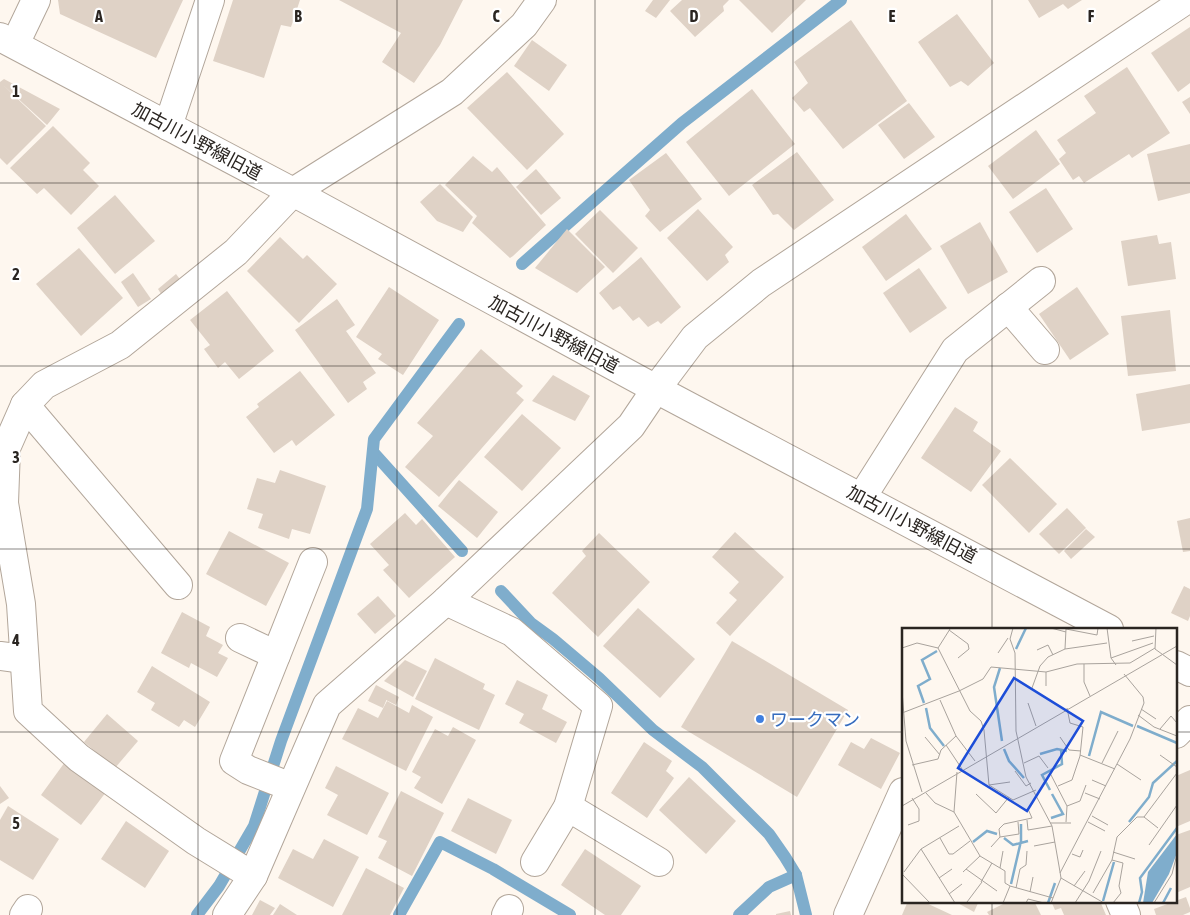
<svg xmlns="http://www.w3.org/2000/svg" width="1190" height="915" viewBox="0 0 1190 915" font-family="'Asap Condensed','Noto Sans JP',sans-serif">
<rect width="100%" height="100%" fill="#fef7ef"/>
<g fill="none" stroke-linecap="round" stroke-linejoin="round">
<g stroke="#7fadcc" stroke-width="12">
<polyline points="522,264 682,123 841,0"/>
<polyline points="373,452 462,551"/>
<polyline points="501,591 531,623 553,639 599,678 653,730 702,767 769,834 785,857 796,875 806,915"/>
<polyline points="197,915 219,886 254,826 281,741 367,509 374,439 459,324"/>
<polyline points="399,915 440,842 493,869 570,915"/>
<polyline points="739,915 769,887 796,875"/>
</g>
</g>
<g fill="#dfd2c6">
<polygon points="58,0 183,0 156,58 60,14"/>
<polygon points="233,0 300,0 291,27 281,25 264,78 213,61"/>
<polygon points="339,0 463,0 440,45 414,83 382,62 401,33"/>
<polygon points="653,0 670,0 656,18 645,11"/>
<polygon points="682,0 729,0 723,6 724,11 695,37 670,11"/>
<polygon points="739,0 806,0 772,33"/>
<polygon points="1028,0 1082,0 1068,9 1063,4 1039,18"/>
<polygon points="957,14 994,63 968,86 961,81 950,87 918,42"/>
<polygon points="851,20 907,101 843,149 810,108 804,112 792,98 808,83 794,62"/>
<polygon points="1190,27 1190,83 1178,92 1151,53"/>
<polygon points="532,40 567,65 549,91 514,66"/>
<polygon points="1127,67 1170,133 1132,158 1129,154 1084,183 1079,176 1073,180 1059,159 1066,153 1057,140 1096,113 1084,96"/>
<polygon points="507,72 564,134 527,170 467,108"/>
<polygon points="4,79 60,109 47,125 3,85 46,126 7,165 0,158 0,82"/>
<polygon points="752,89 795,144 729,196 686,142"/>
<polygon points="1190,97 1190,114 1182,102"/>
<polygon points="909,103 935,137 904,159 878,125"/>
<polygon points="53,126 90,163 83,170 99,186 71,215 44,188 37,194 10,168"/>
<polygon points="1036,130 1060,164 1013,199 988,166"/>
<polygon points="1190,144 1190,193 1158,201 1147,154"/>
<polygon points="797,152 834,200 794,230 778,214 773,215 752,185"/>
<polygon points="666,153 702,199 660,232 645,216 650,210 629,180"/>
<polygon points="473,156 492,172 497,167 546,225 513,256 510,258 472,223 477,216 445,185"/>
<polygon points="536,169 561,198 541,215 516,187"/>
<polygon points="440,184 473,217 463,232 437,221 420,202"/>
<polygon points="1046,188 1073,229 1037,253 1009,212"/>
<polygon points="115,195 155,241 115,274 77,228"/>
<polygon points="698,209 733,247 725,255 729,262 707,281 667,238"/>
<polygon points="600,210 638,248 613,273 575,234"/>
<polygon points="906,214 932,249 886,281 862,247"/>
<polygon points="980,222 1008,272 968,294 940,246"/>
<polygon points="567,229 605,267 577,293 535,268"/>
<polygon points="1157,235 1159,244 1171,242 1176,279 1128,286 1121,241"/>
<polygon points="280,237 303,259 307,255 337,284 299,323 247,271"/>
<polygon points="79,248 123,298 81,336 36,284"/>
<polygon points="641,257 681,307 661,324 658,321 648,327 639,317 633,321 620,306 613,310 599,293"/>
<polygon points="919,268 947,308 910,333 883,293"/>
<polygon points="133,273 151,299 138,307 121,282"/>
<polygon points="176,274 182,282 163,297 158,289"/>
<polygon points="389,287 439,320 403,375 378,359 382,354 356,337"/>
<polygon points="1077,287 1109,334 1070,360 1039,314"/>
<polygon points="227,291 274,351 239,379 225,362 218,368 204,349 210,345 190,320"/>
<polygon points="337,299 355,325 346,331 376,373 363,382 367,389 348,403 295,330"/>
<polygon points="1170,310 1176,371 1128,376 1121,316"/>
<polygon points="481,349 523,386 516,393 524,400 439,497 405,467 433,436 417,423"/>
<polygon points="300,371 335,415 296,446 292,440 274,453 246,417 259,407 257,404"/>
<polygon points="553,375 590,396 575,421 532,401"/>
<polygon points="1190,384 1190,423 1142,431 1136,394"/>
<polygon points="955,407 978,422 973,431 1001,451 971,492 921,458"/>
<polygon points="522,414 561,448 522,491 484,457"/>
<polygon points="1010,458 1057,504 1029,533 982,485"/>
<polygon points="280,470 326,486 310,534 292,529 289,539 258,528 263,514 247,509 257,478 275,483"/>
<polygon points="459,480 498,512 477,538 438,506"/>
<polygon points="1067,508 1086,528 1059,554 1039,534"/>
<polygon points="405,513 416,525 422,519 455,557 409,598 383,570 389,565 370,544"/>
<polygon points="1190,518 1190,551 1183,552 1177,521"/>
<polygon points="1086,529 1095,537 1071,559 1064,551"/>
<polygon points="229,531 289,563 266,606 206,574"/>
<polygon points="735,532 784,577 730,636 716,623 737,600 729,593 739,582 712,557"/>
<polygon points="599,533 650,582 598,637 552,593 586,556 582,551"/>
<polygon points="1184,586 1190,589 1190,616 1188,621 1171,613"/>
<polygon points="378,596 396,616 375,634 357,614"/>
<polygon points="638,608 695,659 660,698 603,646"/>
<polygon points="182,612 210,627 206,636 223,645 218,653 228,658 217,677 191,663 189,668 161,653"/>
<polygon points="732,641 848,710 797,797 681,727"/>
<polygon points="435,658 485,684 483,689 495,695 479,730 415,699"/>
<polygon points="405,660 427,671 413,697 384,681"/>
<polygon points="152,666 210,702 195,727 184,720 179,727 151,710 155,703 137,692"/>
<polygon points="517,680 548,695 542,709 567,722 556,743 519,723 524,714 505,704"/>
<polygon points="376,685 399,697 396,705 386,700 386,701 383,708 368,701"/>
<polygon points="387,701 409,713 412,705 433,717 406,771 342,739 358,708 378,718"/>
<polygon points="107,714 138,741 115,768 84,742"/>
<polygon points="453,727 476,740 442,804 414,788 421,777 412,772 435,729 448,736"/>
<polygon points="871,738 900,753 881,789 838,765 851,742 864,749"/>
<polygon points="644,742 672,761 666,771 674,778 647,818 611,793"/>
<polygon points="65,762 106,792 81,825 41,795"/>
<polygon points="336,766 389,793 367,835 327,815 338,795 325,788"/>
<polygon points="1190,770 1190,821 1176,827 1176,776"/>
<polygon points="689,777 736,821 706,854 659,810"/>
<polygon points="0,786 9,798 0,804"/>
<polygon points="401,791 444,813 412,876 378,858 387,841 378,837"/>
<polygon points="468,798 512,820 496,854 451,831"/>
<polygon points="8,806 59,839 33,880 0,860 0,820"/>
<polygon points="126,821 169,851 145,888 101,859"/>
<polygon points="1190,830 1190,887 1176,893 1176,835"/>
<polygon points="324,839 359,857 333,907 278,878 293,849 313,859"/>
<polygon points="585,849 641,886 621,915 605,915 561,885"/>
<polygon points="366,868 404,888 390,915 342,915"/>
<polygon points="1186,897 1190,908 1190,912 1183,915 1156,915 1154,909"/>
<polygon points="260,900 275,908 270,915 252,915"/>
<polygon points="908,901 922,901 952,915 902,915"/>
<polygon points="954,901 979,901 974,912"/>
<polygon points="1009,901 1034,901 1041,915 989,915 987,912"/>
<polygon points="1051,901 1100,901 1106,915 1064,915 1061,908 1055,910"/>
<polygon points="280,904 297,915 273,915"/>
<polygon points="790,911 791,915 776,915 776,914"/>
</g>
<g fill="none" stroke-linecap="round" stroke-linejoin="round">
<defs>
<g id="minor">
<polyline points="15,44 36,0"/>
<polyline points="168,126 210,0"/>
<polyline points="1008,307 1045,350"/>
<polyline points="25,405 178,585"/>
<polyline points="862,497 955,350 1041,281"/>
<polyline points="446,601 512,632 598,706 568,807 535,862"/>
<polyline points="240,638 276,655"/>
<polyline points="0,656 24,659"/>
<polyline points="1176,734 1190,720"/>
<polyline points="290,789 281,783 248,770 234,761 313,562"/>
<polyline points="568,807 659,862"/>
<polyline points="253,876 196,841 79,758 28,711 21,604 4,503 6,448 25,405 44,385 120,345 236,252 293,192 452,92 524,25 542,0"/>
<polyline points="1120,901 1126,915"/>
<polyline points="24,915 28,909"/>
<polyline points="227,915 253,876 327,705 446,601 631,426 656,389 695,337 761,283 1186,0"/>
<polyline points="506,915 509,909"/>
<polyline points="848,915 903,792"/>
</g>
<g id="tertiary">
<polyline points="0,37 293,192 656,389 1109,629"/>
<polyline points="1176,665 1190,672"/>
</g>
</defs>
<use href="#minor" stroke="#b2a69a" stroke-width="30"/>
<use href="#tertiary" stroke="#b2a69a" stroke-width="30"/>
<use href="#minor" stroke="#fff" stroke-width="28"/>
<use href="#tertiary" stroke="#fff" stroke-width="28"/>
</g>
<path fill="none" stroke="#2a2521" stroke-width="1" stroke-opacity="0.55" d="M198,0V915M397,0V915M595,0V915M793,0V915M992,0V629M0,183H1190M0,366H1190M0,549H1190M0,732H904M1176,732H1190M992,901V915"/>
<circle fill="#3f7fe0" stroke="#fff" stroke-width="2" cx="760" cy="719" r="5"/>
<g text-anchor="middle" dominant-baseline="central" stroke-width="4.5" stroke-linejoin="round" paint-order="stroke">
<g font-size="18" fill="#2a2521" stroke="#fff">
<text transform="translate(197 141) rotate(28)">加古川小野線旧道</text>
<text transform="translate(554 334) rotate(28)">加古川小野線旧道</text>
<text transform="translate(912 524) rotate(28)">加古川小野線旧道</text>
</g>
<g font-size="18" fill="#366cbe" stroke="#fff" text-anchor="start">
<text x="770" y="719">ワークマン</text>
</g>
</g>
<g transform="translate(902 628)">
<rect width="275" height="275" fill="#fef7ef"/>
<path d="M275,206V225L267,246L250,275H241L246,244Z" fill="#7fadcc"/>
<path fill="none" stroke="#7fadcc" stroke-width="2.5" d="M114,21L124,0M98,40L92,59L100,113M22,75L16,58L28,51L20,32L35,23M24,80L28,100L42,118M235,98L275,115M102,121L107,133L122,150M138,126L155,121L165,123M187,128L199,84L231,98M148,162L140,147L160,136L159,121M149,190L161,186L150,166M227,194L247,169L251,155L275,133M102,210L111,217L126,213M71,214L85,203L95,206M109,256L119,213V196M201,273L212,234M146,275L153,255M237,275L240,264L238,250L275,200M261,275L269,260"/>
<path fill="none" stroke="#a9a39d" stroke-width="1" d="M111,0L108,11L113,25L114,103L124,149L150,198L157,238L159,250L149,275M149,0L164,4M205,0L209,30M254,0L253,21L275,37M47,2L66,16L67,21L56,30M230,13L252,8M0,20L15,15L36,20M36,20L68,83L79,93L82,102L87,157L111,172L134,162M36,20L48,1M163,21L164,1L195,7L196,0M135,22L146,17L151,27M96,25L106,10M182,36V54L188,68M214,37L209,30L251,15M144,44L175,36L228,35L253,20M130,60L138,38L146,29L163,21L205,15M0,63L4,113L20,164M126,75L134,98M239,81L254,91M0,85L57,63L81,51L89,39L144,44V58M236,87L252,99L275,108M258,101L269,88L275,95M54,108L73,133M23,109L38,127M158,109L167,122L179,123M44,117L60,141M178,127L213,141M258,127L275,139M122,135L137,128L146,140M200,135L216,103M215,136L239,152M10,137L36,131L39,122L54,108L38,72M113,143L124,158L129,155M55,144L52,184L78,228L103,243V255L108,258L151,270M148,145L165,178L164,194M190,152L204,158M87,157L108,154M156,158L170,152L178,128L181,99L168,95L165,80M24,165L33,175L52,184M183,165L198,171M74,166L94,185L107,169M0,178L275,18M165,178L178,173L184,157M190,188L206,197M242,189L256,200M125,192L126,202L150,198M186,194L203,203M148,195H169M6,197L17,193V181L10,170M98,209L117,206L116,194M38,210L47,226H51L68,213M247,217L275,177M132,218L153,214M89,219L98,209L97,201L102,196L130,190L126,181M19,221L53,275M211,224L233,231M170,226L178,229L181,222M210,232L221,235L217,258L219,265L211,275M98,240L101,223M64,241L95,263M2,244L19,221L57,198M61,244L78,228M158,245L228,111L242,75L241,69L222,46M0,246L28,275M37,250L50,241M159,250L202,275M79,254L90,235M172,258L183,243M114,260L118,241L124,237L125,223M128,264L131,249M191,265L210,232L215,209L235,189H242L275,145M47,266L60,256M65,274L80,254M101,275L108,258M124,275L126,271L142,275M173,275L187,253L199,223M252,275L270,246L275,226"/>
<path fill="#1d4ed8" fill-opacity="0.15" stroke="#1d4ed8" stroke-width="2.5" d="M112,50L181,93L125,183L56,140Z"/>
<rect width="275" height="275" fill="none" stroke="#2a2521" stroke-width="2.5"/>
</g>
<g font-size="16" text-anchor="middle" font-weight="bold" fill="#2a2521" stroke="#fff" stroke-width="4.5" stroke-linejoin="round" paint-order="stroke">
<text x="99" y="22">A</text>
<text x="298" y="22">B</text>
<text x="496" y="22">C</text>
<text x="694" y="22">D</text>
<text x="892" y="22">E</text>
<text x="1091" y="22">F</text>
<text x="16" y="97">1</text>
<text x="16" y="280">2</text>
<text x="16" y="463">3</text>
<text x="16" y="646">4</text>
<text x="16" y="829">5</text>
</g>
</svg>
